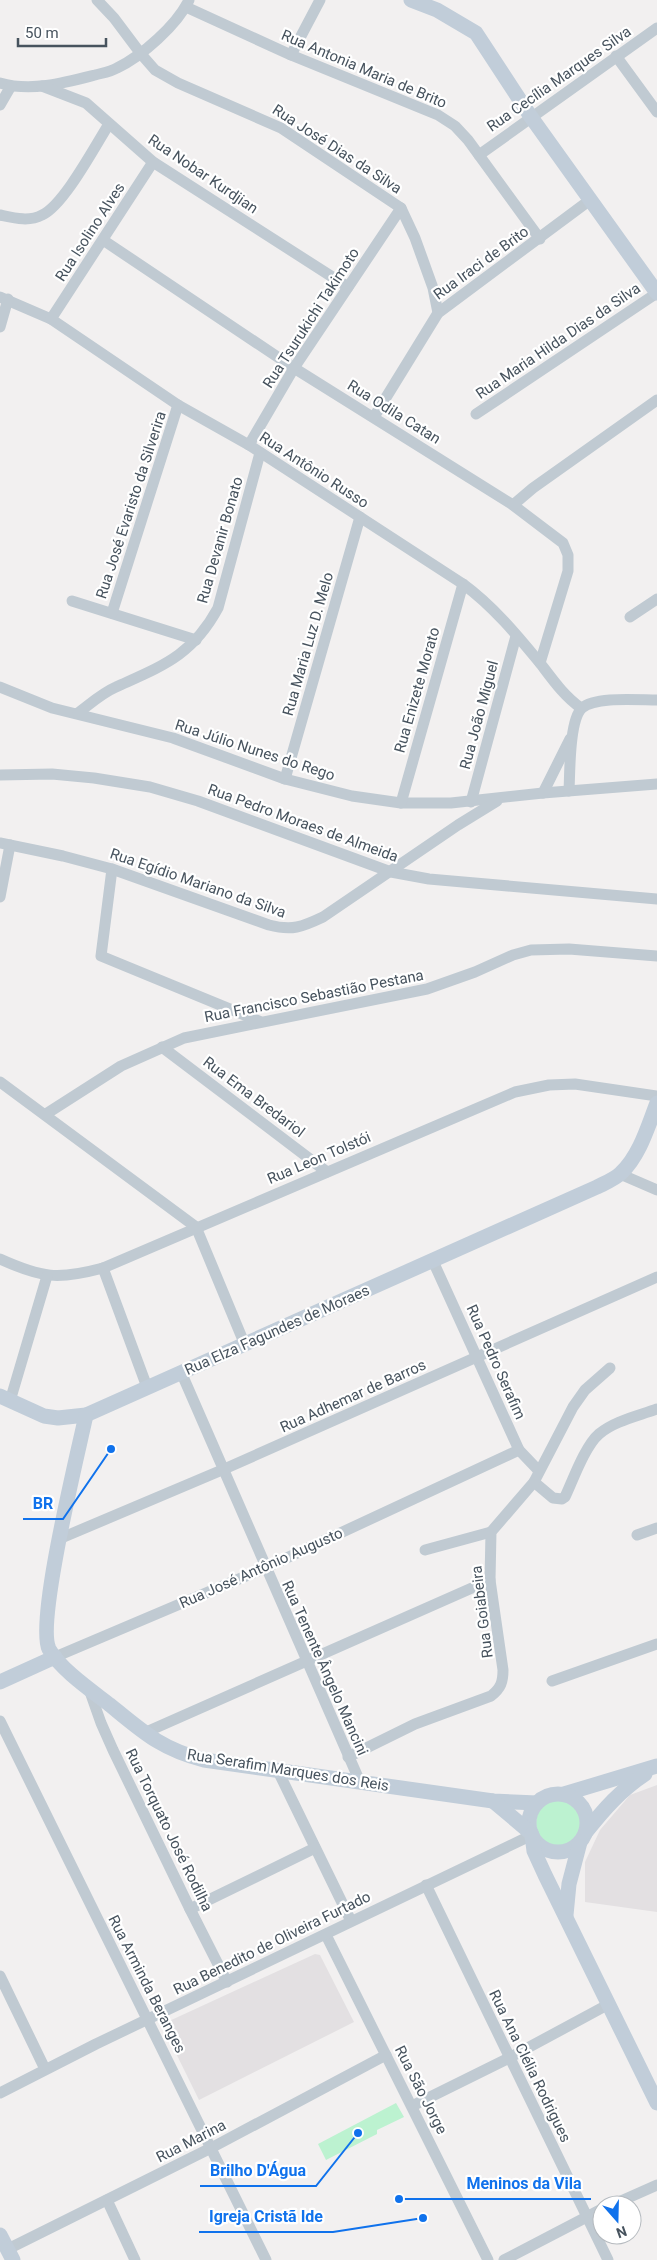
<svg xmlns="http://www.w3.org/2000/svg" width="657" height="2260" viewBox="0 0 657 2260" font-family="Roboto,sans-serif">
<rect width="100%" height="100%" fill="#f2f0f0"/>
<g fill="#e3e0e2">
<polygon points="657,1785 657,1912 585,1902 585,1862 600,1830 630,1795"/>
<polygon points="315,1954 320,1955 354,2022 199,2100 164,2029 167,2022"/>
</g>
<g fill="#bcf2d0">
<circle cx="560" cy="1823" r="24"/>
<polygon points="396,2103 404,2117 377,2130 377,2134 326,2160 318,2144"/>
</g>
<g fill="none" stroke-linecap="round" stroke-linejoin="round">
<g stroke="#c0cad2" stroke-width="11">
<polyline points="97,0 114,18 141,54 155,70 178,83 281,128 401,208 415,238 433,288 438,313"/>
<polyline points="186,7 291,55 438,115 455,126 468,140 540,239"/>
<polyline points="291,55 320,0"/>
<polyline points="616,56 657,112"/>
<path d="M0,83C31,92 64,83 95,75C102,73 110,72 117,68C142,56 177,25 189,0"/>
<polyline points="42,86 86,103 153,162 348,287"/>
<polyline points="0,105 11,86"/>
<polyline points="479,155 657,28"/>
<path d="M0,215C14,218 29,222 42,215C64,205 95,146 109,124"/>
<polyline points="103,240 294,368 513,505 563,543 568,555 568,571 540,663"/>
<path d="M0,297L51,319L178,405L249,445L463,584C493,606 517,635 540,663C553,680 564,696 581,708"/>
<polyline points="51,319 153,162"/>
<polyline points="0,327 8,299"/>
<polyline points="476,414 657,293"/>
<polyline points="374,417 438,313 590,200"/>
<polyline points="249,445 294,368 401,208"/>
<polyline points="513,505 533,488 657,400"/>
<polyline points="72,601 196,640"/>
<polyline points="112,613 178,405"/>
<polyline points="630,617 657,599"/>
<polyline points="0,687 52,708 173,738 285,779 352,796 401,803 451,803 543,793 657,784"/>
<path d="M78,713C90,704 102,693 116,687C162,666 192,656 218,608L260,453"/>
<polyline points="0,775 52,774 94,778 150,787 198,801 391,872 429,879 657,899"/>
<polyline points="285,779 360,517"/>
<path d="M569,791C570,773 569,720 582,708C595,696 639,700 657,700"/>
<polyline points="543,793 570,739"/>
<polyline points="471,802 516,636"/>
<polyline points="401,803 463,584"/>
<path d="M0,843L63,856L112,869L269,925C292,931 302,927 323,917L458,825L497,801"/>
<polyline points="112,869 101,956 259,1021"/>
<polyline points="0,897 10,845"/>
<polyline points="162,1047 327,1172"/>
<polyline points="0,1082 196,1227 245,1345"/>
<polyline points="46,1114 121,1066 184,1038 427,989 475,972 513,955 531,950 569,949 657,956"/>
<polyline points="620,1174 657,1190"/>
<path d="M0,1259C42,1278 58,1280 103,1268L515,1092L549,1085L575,1084L657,1096"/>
<polyline points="432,1259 519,1450 539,1471"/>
<polyline points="103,1268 147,1387"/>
<polyline points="181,1372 360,1782"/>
<polyline points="10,1401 47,1276"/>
<path d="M534,1482L553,1498L562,1499L565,1497C573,1480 585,1446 599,1434C614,1421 638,1416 657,1409"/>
<polyline points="637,1535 657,1528"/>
<polyline points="59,1539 222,1470 657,1277"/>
<polyline points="425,1550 491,1532"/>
<polyline points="55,1657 265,1568 519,1450"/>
<polyline points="552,1681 657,1644"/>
<polyline points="89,1689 101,1723 113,1750 190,1909 227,1982"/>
<polyline points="0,1721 266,2260"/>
<polyline points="144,1733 490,1580"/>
<path d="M348,1757L415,1724L491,1696C501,1688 503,1682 503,1670L490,1580L491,1532L534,1482L573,1407L585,1390L610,1368"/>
<polyline points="277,1769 351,1921"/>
<polyline points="426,1885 608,2260"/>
<polyline points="190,1909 315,1848"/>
<polyline points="326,1935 488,2260"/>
<polyline points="0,1976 45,2069"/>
<polyline points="0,2093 96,2044 532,1835"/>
<polyline points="412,2106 509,2058 609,2004"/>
<polyline points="107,2200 135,2260"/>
<polyline points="612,2205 657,2185"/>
<polyline points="8,2249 211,2148 386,2055"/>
<polyline points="504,2260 602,2209"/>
</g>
<g stroke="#c1cdd9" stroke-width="15">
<polyline points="411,0 437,10 476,33 531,117 657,293"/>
<path d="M0,1396L44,1416L58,1418L86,1415L597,1187C605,1183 615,1179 621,1173C640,1155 648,1126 657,1103"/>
<path d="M86,1415C78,1453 36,1622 49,1649C60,1669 92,1691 110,1705C143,1732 161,1749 204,1760L493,1801L537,1803"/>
<polyline points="0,1682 55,1657"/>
<polyline points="564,1794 657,1766"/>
<circle cx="558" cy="1823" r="29"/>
<polyline points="493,1801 531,1833"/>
<path d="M586,1832C604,1809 621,1790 645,1774"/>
<polyline points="532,1835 534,1851 545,1875 657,2103"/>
<polyline points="566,1915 569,1884 580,1842"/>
<polyline points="0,2235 13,2260"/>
</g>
</g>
<g text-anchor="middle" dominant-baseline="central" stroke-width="4.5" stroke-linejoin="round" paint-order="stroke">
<g font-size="15" fill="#47535e" stroke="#fff">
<text transform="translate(364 69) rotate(23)">Rua Antonia Maria de Brito</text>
<text transform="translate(559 79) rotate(-35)">Rua Cecília Marques Silva</text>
<text transform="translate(337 149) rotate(33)">Rua José Dias da Silva</text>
<text transform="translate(203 174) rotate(34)">Rua Nobar Kurdjian</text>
<text transform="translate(90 232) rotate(-57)">Rua Isolino Alves</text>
<text transform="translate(481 263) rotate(-36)">Rua Iraci de Brito</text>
<text transform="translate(311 318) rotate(-57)">Rua Tsurukichi Takimoto</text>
<text transform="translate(558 341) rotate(-34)">Rua Maria Hilda Dias da Silva</text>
<text transform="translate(394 412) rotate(32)">Rua Odila Catan</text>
<text transform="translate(314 470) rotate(33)">Rua Antônio Russo</text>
<text transform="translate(131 505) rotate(-72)">Rua José Evaristo da Silverira</text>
<text transform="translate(220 540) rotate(-74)">Rua Devanir Bonato</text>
<text transform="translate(308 644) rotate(-74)">Rua Maria Luz D. Melo</text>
<text transform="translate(417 690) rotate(-74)">Rua Enizete Morato</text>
<text transform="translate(479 715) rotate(-75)">Rua João Miguel</text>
<text transform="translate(255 750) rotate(18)">Rua Júlio Nunes do Rego</text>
<text transform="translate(303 823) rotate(20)">Rua Pedro Moraes de Almeida</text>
<text transform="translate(198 883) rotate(19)">Rua Egídio Mariano da Silva</text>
<text transform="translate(314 996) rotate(-11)">Rua Francisco Sebastião Pestana</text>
<text transform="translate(254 1097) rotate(37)">Rua Ema Bredariol</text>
<text transform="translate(319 1158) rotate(-23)">Rua Leon Tolstói</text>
<text transform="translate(277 1330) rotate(-24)">Rua Elza Fagundes de Moraes</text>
<text transform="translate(496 1362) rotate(66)">Rua Pedro Serafim</text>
<text transform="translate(353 1396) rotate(-24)">Rua Adhemar de Barros</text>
<text transform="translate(261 1568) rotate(-24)">Rua José Antônio Augusto</text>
<text transform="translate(482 1612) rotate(-97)">Rua Goiabeira</text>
<text transform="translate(325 1668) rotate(66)">Rua Tenente Ângelo Mancini</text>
<text transform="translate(288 1770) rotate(9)">Rua Serafim Marques dos Reis</text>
<text transform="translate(169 1830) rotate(64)">Rua Torquato José Rodilha</text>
<text transform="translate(272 1943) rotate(-26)">Rua Benedito de Oliveira Furtado</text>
<text transform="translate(147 1984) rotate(63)">Rua Arminda Beranges</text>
<text transform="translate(530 2066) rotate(64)">Rua Ana Clélia Rodrigues</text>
<text transform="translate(421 2090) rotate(63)">Rua São Jorge</text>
<text transform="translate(191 2141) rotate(-27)">Rua Marina</text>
</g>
</g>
<path fill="none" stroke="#1072ec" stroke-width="2" d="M111 1449L63 1519H23M358 2133L316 2186H200M399 2199L456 2199H591M423 2218L333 2232H199"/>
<g fill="#1072ec" stroke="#fff" stroke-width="2">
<circle cx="111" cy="1449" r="5"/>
<circle cx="358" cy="2133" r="5"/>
<circle cx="399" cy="2199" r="5"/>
<circle cx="423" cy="2218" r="5"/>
</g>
<g font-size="16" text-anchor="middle" font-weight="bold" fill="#1072ec" stroke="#fff" stroke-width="4.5" stroke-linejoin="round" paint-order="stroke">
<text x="43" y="1509">BR</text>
<text x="258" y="2176">Brilho D'Água</text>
<text x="524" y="2189">Meninos da Vila</text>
<text x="266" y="2222">Igreja Cristã Ide</text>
</g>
<g transform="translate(617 2220) rotate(160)"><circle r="24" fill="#ffffff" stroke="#b5babf"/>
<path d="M0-4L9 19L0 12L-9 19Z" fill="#1072ec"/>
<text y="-8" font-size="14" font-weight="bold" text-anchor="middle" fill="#47535e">N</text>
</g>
<path d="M18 38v8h88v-8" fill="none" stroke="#47535e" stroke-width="2.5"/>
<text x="25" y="38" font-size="15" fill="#47535e" stroke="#ffffff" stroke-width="4" paint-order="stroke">50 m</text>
</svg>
